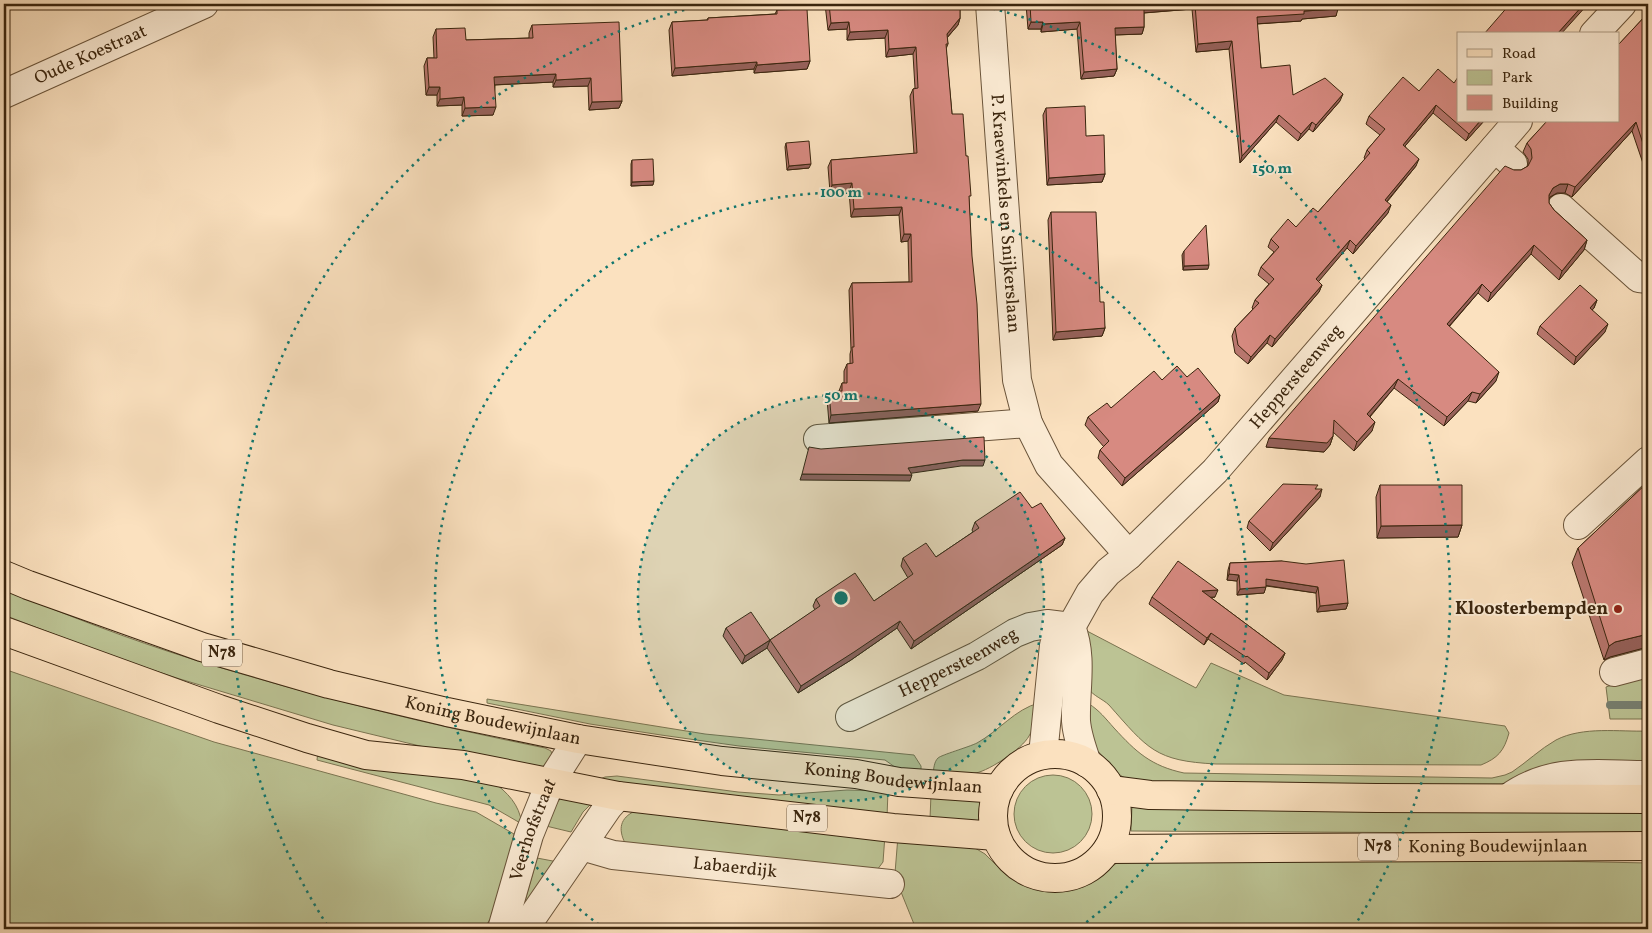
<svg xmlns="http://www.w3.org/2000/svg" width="1652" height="933" viewBox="0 0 1652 933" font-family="Vollkorn,serif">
<rect width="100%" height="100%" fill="#fbe1bf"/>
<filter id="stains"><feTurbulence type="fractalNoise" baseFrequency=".004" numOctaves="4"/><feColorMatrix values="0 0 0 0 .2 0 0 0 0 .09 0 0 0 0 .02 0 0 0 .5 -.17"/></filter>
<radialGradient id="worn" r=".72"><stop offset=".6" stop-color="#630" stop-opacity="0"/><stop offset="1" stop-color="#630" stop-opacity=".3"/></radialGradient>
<g fill="#bcc394" stroke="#7b7451">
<path d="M4,589C66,615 128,639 192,659C308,695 426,724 545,748L551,751L552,755L541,769L449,753L333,725L180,679L116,658L4,615Z"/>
<path d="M1087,631L1196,688L1211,663L1284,695L1505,726L1509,733C1504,751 1498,758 1481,765L1216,764C1155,761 1148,749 1109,705C1103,699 1093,696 1088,688C1080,673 1086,648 1087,631Z"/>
<polygon points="4,669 214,742 436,803 476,812 514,834 500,903 484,929 4,929"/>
<polygon points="1648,673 1648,719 1610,719 1606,687"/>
<polygon points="487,699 705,734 914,755 921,766 921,772 899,770 885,760 739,746 661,735 590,724 487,703"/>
<path d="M1039,703C1037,714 1035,726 1029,736C1022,749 990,770 976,773C962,776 946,773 933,773C934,768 934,762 938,758C941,755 969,747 977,743C999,731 1015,709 1039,703Z"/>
<path d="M1089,704C1099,710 1106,719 1114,728C1136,752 1151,766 1184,773L1492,778L1505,775L1512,772C1527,762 1540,749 1556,740C1583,726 1619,732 1648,731V767L1520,786H1185L1125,778L1120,775L1097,750L1091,739Z"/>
<path d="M318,751L492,781C508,793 519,804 522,824L489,805L317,760Z"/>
<circle cx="1053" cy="814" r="39"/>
<polygon points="617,776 738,792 779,795 847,790 888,791 887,817 595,781 605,777"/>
<polygon points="564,793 590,801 590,805 583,812 571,832 546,826 553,809"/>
<polygon points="931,794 980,798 979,823 930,819"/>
<polygon points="1132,806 1648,809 1648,834 1131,831"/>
<path d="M635,811L885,835L883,862L877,870L625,843C618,829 620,818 635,811Z"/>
<polygon points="898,836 970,845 985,854 1005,874 1013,879 1031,888 1051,891 1071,890 1089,883 1121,860 1358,857 1648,863 1648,929 1549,924 1431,929 916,929 901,892 895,873"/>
<polygon points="537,858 558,862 523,908"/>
</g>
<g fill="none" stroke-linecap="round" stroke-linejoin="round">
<polyline stroke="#778072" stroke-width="8" points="1610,705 1648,705"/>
<defs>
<g id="minor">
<path id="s1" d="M990,4L1017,380L1028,423L1049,465L1129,555"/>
<polyline points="1594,34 1622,4"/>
<path id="s2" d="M4,94L204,4"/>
<polyline points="1495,148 1513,164"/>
<polyline points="1561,208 1639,278 1648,279"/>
<polyline points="818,439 1028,423"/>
<polyline points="1578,525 1648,461"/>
<path d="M1071,627C1083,657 1075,689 1076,721C1077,735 1082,749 1087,763"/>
<polyline points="1614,672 1648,663"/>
<path id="s3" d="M850,717L977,656L1015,633L1030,627L1047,624L1071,627"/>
<path id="s4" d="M1043,755L1054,645L1061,635L1071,627L1090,593L1108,572L1129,555L1215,471L1518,121"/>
<path d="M1508,798C1552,766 1597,775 1648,775"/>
<path id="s5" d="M582,846L613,855L890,884"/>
<path id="s6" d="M502,929L529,835L550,783L578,739"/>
<polyline points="519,929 531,919 608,807 618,796"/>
</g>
<g id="major">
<path id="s7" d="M4,575L28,585L202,647L329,684L447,712L578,739L722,761L856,774L899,782L999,789"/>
<polyline points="4,631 219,709 307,738 366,755 463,765 618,796 893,828 996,836"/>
<circle cx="1055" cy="816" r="62"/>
<polyline points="1111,790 1150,795 1376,798 1648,799"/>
<path id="s8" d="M1108,849L1648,846"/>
</g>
</defs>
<use href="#minor" stroke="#6a543a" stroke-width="30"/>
<use href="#major" stroke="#3a250e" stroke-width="30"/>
<use href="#minor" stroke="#fcecd5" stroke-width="28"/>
<use href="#major" stroke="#fbe1bf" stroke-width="28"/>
</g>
<g fill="#b9776f" stroke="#3a250e">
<polygon points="825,4 960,4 960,18 958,25 947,38 948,44 946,49 952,114 966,156 969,200 978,411 829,423 827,399 829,392 839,391 842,383 844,383 844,371 847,364 850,364 850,354 851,350 849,290 852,283 909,282 908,241 901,242 899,215 851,217 849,191 830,192 828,167 831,160 914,154 910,96 913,89 915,88 913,54 886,57 885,38 847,40 847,29 828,30"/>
<polygon points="1026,4 1338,4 1336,16 1302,19 1301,21 1257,24 1261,68 1293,95 1340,101 1313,132 1309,129 1298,141 1276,122 1240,163 1229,49 1196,52 1192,9 1144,13 1144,27 1142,34 1115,35 1117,69 1114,76 1081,79 1077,29 1041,32 1041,29 1028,29"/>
<polygon points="777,10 810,61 807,69 754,73 754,69 672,76 669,30 672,22 707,20 708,18 775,14"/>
<polygon points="1648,13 1648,178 1632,131 1572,197 1565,193 1557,193 1549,198 1549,203 1554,210 1587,240 1584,250 1559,280 1531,254 1488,302 1478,293 1449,327 1496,381 1476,403 1468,401 1444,426 1394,388 1370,417 1372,431 1354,451 1333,432 1333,436 1330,445 1324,452 1266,447 1514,170 1521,170 1528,166 1528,159 1523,152 1527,143"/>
<polygon points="532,25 622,101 619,108 589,110 588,86 553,87 553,82 495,85 493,115 462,116 462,105 437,106 437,95 426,95 424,66 427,58 434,58 433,37 436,29 466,40 529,38 529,33"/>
<polygon points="1419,91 1484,121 1466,141 1433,113 1405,146 1416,166 1387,202 1388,213 1353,254 1347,248 1318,281 1322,285 1319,292 1272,347 1267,343 1248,364 1235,353 1232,336 1235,328 1253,309 1252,308 1255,300 1269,284 1258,275 1261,267 1274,252 1268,247 1271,239 1296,227 1318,212 1365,159 1364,158 1367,150 1380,135 1366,124 1369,116"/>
<polygon points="1046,108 1086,136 1105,174 1102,182 1047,185 1043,115"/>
<polygon points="786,143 809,168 787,170 785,147"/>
<polygon points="632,160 653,185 631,186 631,164"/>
<polygon points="1051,212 1100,302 1105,328 1102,336 1053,340 1048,220"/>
<polygon points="1184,251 1208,269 1183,270 1182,255"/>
<polygon points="1597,300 1594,308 1592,310 1605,332 1574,365 1537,334 1540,326"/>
<polygon points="1187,377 1220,395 1218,402 1122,486 1098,458 1100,450 1104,447 1085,425 1088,417 1111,408 1162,380"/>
<polygon points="1648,482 1648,648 1644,648 1610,657 1604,660 1572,563 1578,548"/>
<polygon points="1380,485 1462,525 1458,537 1377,538 1376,497"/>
<polygon points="1317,489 1320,497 1270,551 1247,528 1249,521"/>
<polygon points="1032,508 1065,538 1062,545 911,649 897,628 851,660 798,693 767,648 742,664 723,636 726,628 770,640 815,610 813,606 816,599 874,601 908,578 901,566 903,558 936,557 973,532 972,530 975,522"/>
<polygon points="1282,561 1348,603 1346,609 1317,612 1316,593 1266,586 1264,593 1237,595 1237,581 1227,580 1228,570 1230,563"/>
<polygon points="1152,597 1215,597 1210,597 1285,653 1282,660 1267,680 1245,662 1244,664 1208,639 1204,645 1149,604"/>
</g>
<g fill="#96615a" stroke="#3a250e">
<polygon points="1171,4 1194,4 1192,9 1142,13 1144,6"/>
<polygon points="1584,4 1588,4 1561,34 1557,34"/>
<polygon points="1338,9 1336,16 1302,19 1301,21 1254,24 1257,17 1304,11"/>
<polygon points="960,18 958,25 944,41 947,34"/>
<polygon points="849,22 847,29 828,30 831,23"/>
<polygon points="1031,22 1043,22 1041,29 1028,29"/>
<polygon points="1080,22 1077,29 1041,32 1043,24"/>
<polygon points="1144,27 1142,34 1112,35 1115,28"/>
<polygon points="888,30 885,38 847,40 850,32"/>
<polygon points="1232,41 1229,49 1196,52 1198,44"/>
<polygon points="916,47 913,54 886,57 889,49"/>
<polygon points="810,61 807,69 754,73 757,65"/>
<polygon points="757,62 754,69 672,76 675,68"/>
<polygon points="1117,69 1114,76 1081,79 1084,72"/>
<polygon points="556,74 553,82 491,85 494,77"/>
<polygon points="591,78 588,86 553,87 556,80"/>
<polygon points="429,87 440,87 437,95 426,95"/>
<polygon points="1343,94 1340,101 1313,132 1316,125"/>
<polygon points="464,97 462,105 437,106 440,99"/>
<polygon points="622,101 619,108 589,110 592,102"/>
<polygon points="1436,105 1433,113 1400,152 1403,145"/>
<polygon points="496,107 493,115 462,116 465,108"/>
<polygon points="1279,115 1276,122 1240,163 1242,156"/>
<polygon points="1480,121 1484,121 1466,141 1469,134"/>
<polygon points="1312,122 1309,129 1298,141 1301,134"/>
<polygon points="1636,122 1632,131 1572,197 1575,187"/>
<polygon points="1419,159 1416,166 1382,207 1385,200"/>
<polygon points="811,164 809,168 787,170 789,166"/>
<polygon points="1105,174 1102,182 1047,185 1049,178"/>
<polygon points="654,181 653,185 631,186 632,182"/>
<polygon points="852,183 849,191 830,192 832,185"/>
<polygon points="1560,184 1568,184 1565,193 1557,193 1550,197 1546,204 1549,195 1553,188"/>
<polygon points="1391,205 1388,213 1353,254 1356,246"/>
<polygon points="902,207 899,215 851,217 854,209"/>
<polygon points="904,234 911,234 908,241 901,242"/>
<polygon points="1350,240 1347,248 1314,287 1316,279"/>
<polygon points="1587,240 1584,250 1559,280 1562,271"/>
<polygon points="1534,245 1531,254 1488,302 1491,293"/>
<polygon points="1209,265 1208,269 1183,270 1184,266"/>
<polygon points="1482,284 1478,293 1443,333 1447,324"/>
<polygon points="1322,285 1319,292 1272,347 1275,339"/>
<polygon points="1597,300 1594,308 1587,316 1590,308"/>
<polygon points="1608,324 1605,332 1574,365 1576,357"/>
<polygon points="1105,328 1102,336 1053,340 1056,332"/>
<polygon points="1270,335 1267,343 1248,364 1251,357"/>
<polygon points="1499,372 1496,381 1476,403 1480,394"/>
<polygon points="1398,379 1394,388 1364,423 1367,414"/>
<polygon points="1472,392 1468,401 1444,426 1447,417"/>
<polygon points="1220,395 1218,402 1122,486 1125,478"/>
<polygon points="981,404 978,411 829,423 831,415"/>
<polygon points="1375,422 1372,431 1354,451 1357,442"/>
<polygon points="1333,436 1330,445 1324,452 1266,447 1269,438"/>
<polygon points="963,460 985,460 983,466 961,466 906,474 908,468"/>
<polygon points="802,474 912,475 910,481 800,480"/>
<polygon points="1322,489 1320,497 1270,551 1273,543"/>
<polygon points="1462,525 1458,537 1377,538 1381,526"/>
<polygon points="1065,538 1062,545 911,649 914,641"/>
<polygon points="1229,574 1239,575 1237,581 1227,580"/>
<polygon points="1266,579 1318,587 1316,593 1263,585"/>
<polygon points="1266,587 1264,593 1237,595 1240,589"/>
<polygon points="1218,590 1215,597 1199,598 1202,591"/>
<polygon points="1348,603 1346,609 1317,612 1320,606"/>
<polygon points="900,621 897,628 851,660 798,693 801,686"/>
<polygon points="1211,633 1208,639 1204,645 1207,638"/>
<polygon points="1648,634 1648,648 1644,648 1610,657 1604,660 1609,646 1615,642"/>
<polygon points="770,640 767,648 742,664 745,656"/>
<polygon points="1285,653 1282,660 1267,680 1269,673"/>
</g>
<g fill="#d78a81" stroke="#3a250e">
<polygon points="829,4 960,4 960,18 947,34 948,44 946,44 952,114 963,114 966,156 968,156 971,196 969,196 972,256 977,304 981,404 831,415 829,392 842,391 842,383 847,383 847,364 853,363 852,347 854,347 852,283 912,282 911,234 904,234 902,207 854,209 852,183 832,185 831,160 917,153 913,89 918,88 916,47 889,49 888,30 850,32 849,22 831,23"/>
<polygon points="1030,4 1171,4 1144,6 1144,27 1115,28 1117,69 1084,72 1080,22 1043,24 1043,22 1031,22"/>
<polygon points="1195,4 1338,4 1338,9 1304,11 1304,14 1257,17 1261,68 1290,65 1293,95 1325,78 1343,94 1316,125 1312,122 1301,134 1279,115 1242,156 1232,41 1198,44"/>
<polygon points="1510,4 1584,4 1557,34 1484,34"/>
<polygon points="807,9 810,61 757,65 757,62 675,68 672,22 708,20 708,18 777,14 777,10"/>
<polygon points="1648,13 1648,159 1636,122 1575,187 1568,184 1560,184 1553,188 1549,195 1549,203 1554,210 1587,240 1562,271 1534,245 1491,293 1482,284 1447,324 1499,372 1480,394 1472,392 1447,417 1398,379 1367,414 1375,422 1357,442 1334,420 1333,436 1327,443 1269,438 1505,166 1514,170 1521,170 1528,166 1532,158 1531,149 1527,143 1547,121 1618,121 1618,45"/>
<polygon points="619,22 622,101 592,102 591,78 556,80 556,74 494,77 496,107 465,108 464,97 440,99 440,87 429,87 427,58 437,58 436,29 465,28 466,40 533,38 532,25"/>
<polygon points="1438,69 1454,83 1458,77 1458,121 1480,121 1469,134 1436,105 1403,145 1419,159 1385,200 1391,205 1356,246 1350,240 1316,279 1322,285 1275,339 1270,335 1251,357 1238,345 1235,328 1259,303 1255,300 1274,279 1261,267 1279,247 1271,239 1288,219 1296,227 1313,208 1318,212 1370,153 1367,150 1385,129 1369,116 1403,77 1419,91"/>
<polygon points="1085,106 1086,136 1104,135 1105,174 1049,178 1046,108"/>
<polygon points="809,141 811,164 789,166 786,143"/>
<polygon points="653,159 654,181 632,182 632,160"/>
<polygon points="1051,212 1096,212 1100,302 1104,302 1105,328 1056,332"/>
<polygon points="1206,225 1209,265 1184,266 1184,251"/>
<polygon points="1580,285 1597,300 1590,308 1608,324 1576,357 1540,326"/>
<polygon points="1177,366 1187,377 1198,368 1220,395 1125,478 1100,450 1109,441 1088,417 1107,403 1111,408 1154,371 1162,380"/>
<polygon points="984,437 985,460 963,460 908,468 912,475 802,474 809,447 821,449"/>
<polygon points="1648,482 1648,634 1615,642 1609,646 1578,548"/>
<polygon points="1283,484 1318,485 1315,489 1322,489 1273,543 1249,521"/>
<polygon points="1380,485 1462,485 1462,525 1381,526"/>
<polygon points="1020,492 1032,508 1041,503 1065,538 914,641 900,621 854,652 801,686 770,640 745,656 726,628 751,612 770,640 820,606 816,599 855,573 874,601 913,574 903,558 926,543 936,557 979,528 975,522"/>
<polygon points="1344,560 1348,603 1320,606 1318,587 1266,579 1266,587 1240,589 1239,575 1229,574 1230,563 1282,561 1306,564"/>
<polygon points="1178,561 1218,590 1202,591 1285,653 1269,673 1247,656 1246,657 1211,633 1207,638 1152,597"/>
<polygon points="713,925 724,929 707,929"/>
</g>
<circle cx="841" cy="598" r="203" fill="#0f766e" fill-opacity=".12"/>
<g fill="none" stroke="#0f766e" stroke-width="2.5" stroke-dasharray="2.5 5">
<circle cx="841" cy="598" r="203"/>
<path d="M605 929A406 406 0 1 1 1077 929"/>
<path d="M327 925A609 609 0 0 1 704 5M978 5A609 609 0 0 1 1355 925"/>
</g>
<circle fill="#8f2418" stroke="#fcecd5" stroke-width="2" cx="1618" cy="609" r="5"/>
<g text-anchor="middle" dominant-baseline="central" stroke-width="4" stroke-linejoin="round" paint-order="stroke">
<g fill="#fcecd5" stroke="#74614a" stroke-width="1">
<rect x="202" y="639.5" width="40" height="27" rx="4"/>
<rect x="787" y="804.5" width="40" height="27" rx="4"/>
<rect x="1358" y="833.5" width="40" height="27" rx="4"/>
</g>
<g font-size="16" font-weight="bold" fill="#3a250e">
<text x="222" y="653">N78</text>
<text x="807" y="818">N78</text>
<text x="1378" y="847">N78</text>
</g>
<g font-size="18" fill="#3a250e" stroke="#fcecd5">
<text stroke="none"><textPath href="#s2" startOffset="95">Oude Koestraat</textPath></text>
<text stroke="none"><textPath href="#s1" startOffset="210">P. Kraewinkels en Snijkerslaan</textPath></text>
<text stroke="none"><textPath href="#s4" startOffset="474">Heppersteenweg</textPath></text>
<text stroke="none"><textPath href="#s3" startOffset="121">Heppersteenweg</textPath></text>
<text stroke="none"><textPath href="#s7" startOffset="511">Koning Boudewijnlaan</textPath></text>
<text stroke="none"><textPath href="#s7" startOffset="916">Koning Boudewijnlaan</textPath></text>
<text stroke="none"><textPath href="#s6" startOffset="104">Veerhofstraat</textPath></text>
<text stroke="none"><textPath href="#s8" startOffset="390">Koning Boudewijnlaan</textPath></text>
<text stroke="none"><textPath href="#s5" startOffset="155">Labaerdijk</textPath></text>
</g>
<g font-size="18" font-weight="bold" fill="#3a250e" stroke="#fcecd5" text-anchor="end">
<text x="1608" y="609">Kloosterbempden</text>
</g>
</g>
<circle cx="841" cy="598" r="8" fill="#0f766e" stroke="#fcecd5" stroke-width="2.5"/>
<g font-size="15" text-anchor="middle" font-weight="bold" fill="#0f766e" stroke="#fcecd5" stroke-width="4" stroke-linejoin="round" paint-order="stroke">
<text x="1272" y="173">150 m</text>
<text x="841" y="197">100 m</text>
<text x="841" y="400">50 m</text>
</g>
<rect width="1652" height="933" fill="none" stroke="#fbe1bf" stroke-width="20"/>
<rect x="5" y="5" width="1642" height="923" fill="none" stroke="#3a250e" stroke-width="2.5"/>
<rect x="10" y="10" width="1632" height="913" fill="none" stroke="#3a250e"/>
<rect x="1457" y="32" width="162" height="90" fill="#fcecd5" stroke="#ae9c85"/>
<rect x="1467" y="49" width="25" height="8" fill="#fbe1bf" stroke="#ae9c85"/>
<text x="1502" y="58" font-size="15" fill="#3a250e">Road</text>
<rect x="1467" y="70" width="25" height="15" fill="#bcc394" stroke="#ae9c85"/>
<text x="1502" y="82" font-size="15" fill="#3a250e">Park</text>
<rect x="1467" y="95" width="25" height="15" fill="#d78a81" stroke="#ae9c85"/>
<text x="1502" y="108" font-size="15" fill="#3a250e">Building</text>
<rect width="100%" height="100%" filter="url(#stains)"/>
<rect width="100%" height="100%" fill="url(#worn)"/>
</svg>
